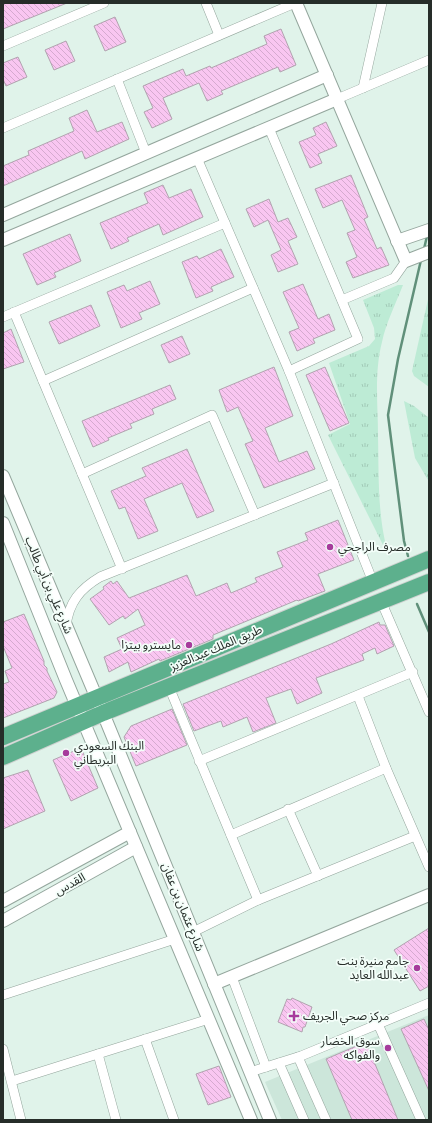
<svg xmlns="http://www.w3.org/2000/svg" width="432" height="1123" viewBox="0 0 432 1123" font-family="'Alegreya Sans','Noto Sans Arabic',sans-serif">
<defs>
<pattern id="grass-tufts" width="24" height="20" patternUnits="userSpaceOnUse"><rect width="24" height="20" fill="#bdebd5"/><path d="M3 7l-1-3M5 7V3M7 7l1-3M15 17l-1-3M17 17v-4M19 17l1-3" fill="none" stroke="#a2cab7"/></pattern>
<pattern id="building-back-hatch" width="6" height="6" patternUnits="userSpaceOnUse"><rect width="6" height="6" fill="#f9c6f1"/><path d="M-1 5l2 2M0 0l6 6M5-1l2 2" fill="none" stroke="#d5aacf"/></pattern>
</defs>
<rect width="100%" height="100%" fill="#e0f3ea"/>
<polygon fill="#cce6da" points="429,1015 429,1120 282,1120 265,1082"/>
<g fill="url(#grass-tufts)">
<path d="M398,285H403C396,303 386,323 382,342C374,373 378,405 378,436C379,476 377,521 390,559L328,435L350,424L329,363L369,346L375,339L374,328L363,300Z"/>
<polygon points="429,295 429,387 414,376 412,371"/>
<polygon points="404,401 414,406 429,418 428,480 415,458"/>
</g>
<g fill="none" stroke-linecap="round" stroke-linejoin="round">
<g stroke="#60907a" stroke-width="2.5">
<polyline points="424,249 427,236"/>
<polyline points="408,556 404,541 388,415 398,359 421,260"/>
<polyline points="417,604 429,632"/>
</g>
</g>
<g fill="url(#building-back-hatch)" stroke="#b1a3af">
<polygon points="3,3 67,3 3,29"/>
<polygon points="115,17 126,42 105,51 94,26"/>
<polygon points="281,29 296,65 280,72 278,67 221,91 223,94 207,101 199,83 163,98 172,119 152,128 144,112 153,108 143,86 183,69 186,76 210,66 211,68 267,44 264,36"/>
<polygon points="66,41 75,61 54,70 45,50"/>
<polygon points="18,57 27,77 6,86 3,79 3,63"/>
<polygon points="87,110 97,132 122,122 129,139 85,159 82,151 3,186 3,166 29,155 28,151 74,131 69,118"/>
<polygon points="326,122 337,146 318,154 322,163 310,168 299,142 316,135 313,128"/>
<polygon points="351,175 368,217 364,219 377,249 381,247 389,265 353,278 346,262 357,257 347,233 355,230 342,200 323,208 315,189"/>
<polygon points="163,185 169,198 191,189 203,217 163,235 159,224 127,238 129,241 111,249 100,223 148,203 144,193"/>
<polygon points="269,199 278,222 288,218 297,237 288,241 298,264 278,272 271,255 281,250 268,220 254,227 246,209"/>
<polygon points="70,234 81,261 54,273 56,277 37,285 23,254"/>
<polygon points="221,249 234,277 211,287 213,291 196,298 182,262 197,256 199,259"/>
<polygon points="150,281 160,304 139,313 142,319 121,328 107,292 124,285 127,291"/>
<polygon points="303,284 318,319 329,314 335,330 313,339 315,343 297,351 289,332 299,328 283,292"/>
<polygon points="91,305 100,326 59,344 49,322"/>
<polygon points="11,329 24,362 3,369 3,333"/>
<polygon points="182,336 190,354 169,363 161,345"/>
<polygon points="274,367 293,416 265,428 279,462 307,451 315,469 264,488 245,444 253,441 238,407 227,412 219,390"/>
<polygon points="325,367 349,423 330,431 306,375"/>
<polygon points="170,385 176,399 152,409 154,414 130,424 132,428 108,438 109,440 93,447 82,421"/>
<polygon points="187,449 214,511 197,518 182,483 144,499 158,531 138,539 125,507 119,509 111,491 146,476 142,468"/>
<polygon points="338,520 354,560 318,574 325,591 298,601 297,600 242,623 213,635 213,639 160,661 159,659 131,672 128,662 109,672 104,657 122,649 117,638 145,625 138,609 125,619 123,616 109,625 90,599 104,589 103,587 111,581 113,584 117,581 129,598 187,575 196,596 227,583 231,593 257,582 255,578 283,567 277,552 308,540 305,533"/>
<polygon points="24,614 44,661 44,665 47,668 47,671 57,692 54,698 3,718 3,684 9,682 5,671 12,668 3,646 3,622"/>
<polygon points="379,622 380,625 385,625 394,646 377,654 375,648 362,654 364,660 316,678 322,693 297,704 291,689 266,698 276,723 253,732 247,717 223,727 221,721 194,731 183,704 331,644"/>
<polygon points="172,709 187,745 136,766 124,737 131,726"/>
<polygon points="81,748 98,788 71,801 53,760"/>
<polygon points="28,770 45,811 3,829 3,778"/>
<polygon points="429,928 429,986 420,991 394,950"/>
<polygon points="292,998 312,1007 305,1027 303,1027 302,1032 278,1022 287,999 291,1000"/>
<polygon points="424,1019 429,1030 429,1091 401,1029"/>
<polygon points="366,1042 398,1120 352,1120 326,1059"/>
<polygon points="219,1066 231,1097 208,1105 196,1074"/>
</g>
<g fill="none" stroke-linecap="round" stroke-linejoin="round">
<defs>
<g id="street">
<polyline points="206,3 219,35"/>
<polyline points="3,46 104,3"/>
<polyline points="117,79 146,153"/>
<polyline points="363,88 382,3"/>
<polyline points="337,99 429,60"/>
<polyline points="3,128 295,3"/>
<polyline points="269,128 358,339 289,371"/>
<polyline points="197,158 289,371 373,582"/>
<polyline points="342,300 394,278 406,261"/>
<polyline points="14,312 122,569"/>
<polyline points="3,317 225,223"/>
<polyline points="43,381 253,288"/>
<polyline points="82,474 212,415 255,515"/>
<polyline points="381,601 429,712"/>
<path d="M66,626C69,602 80,589 100,577L334,483"/>
<polyline points="169,687 258,900"/>
<polyline points="358,696 386,768 429,867"/>
<polyline points="199,761 413,672"/>
<polyline points="288,809 318,876"/>
<polyline points="231,835 386,768"/>
<polyline points="193,932 258,900 415,836"/>
<polyline points="232,977 266,1067"/>
<polyline points="3,995 175,939"/>
<polyline points="378,1024 421,1120"/>
<polyline points="145,1039 174,1120"/>
<polyline points="3,1049 21,1120"/>
<polyline points="98,1054 116,1120"/>
<polyline points="298,1057 326,1120"/>
<polyline points="279,1063 304,1120"/>
<polyline points="250,1072 301,1056 429,1003"/>
<polyline points="12,1081 209,1019"/>
</g>
<g id="secondary">
<polyline points="296,3 406,261 429,252"/>
<polyline points="3,215 327,75"/>
<polyline points="3,240 337,99"/>
<polyline points="397,241 429,230"/>
<polyline points="3,476 103,713 270,1120"/>
<polyline points="3,523 66,680 251,1120"/>
<polyline points="3,901 130,832"/>
<polyline points="3,921 136,847"/>
<polyline points="214,984 429,895"/>
</g>
<g id="highway">
<polyline points="3,737 429,559"/>
<polyline points="3,757 103,713 429,582"/>
</g>
</defs>
<use href="#street" stroke="#94a69d" stroke-width="10"/>
<use href="#secondary" stroke="#94a69d" stroke-width="14"/>
<use href="#highway" stroke="#cfd1d0" stroke-width="18"/>
<use href="#street" stroke="#fff" stroke-width="9"/>
<use href="#secondary" stroke="#fff" stroke-width="12"/>
<use href="#highway" stroke="#5db08d" stroke-width="16"/>
</g>
<g fill="#a63b9c" stroke="#f3fef9" stroke-width="1.5">
<circle cx="330" cy="547" r="4"/>
<circle cx="189" cy="645" r="4"/>
<circle cx="66" cy="753" r="4"/>
<circle cx="417" cy="968" r="4"/>
<path d="M292 1010h4v4h4v4h-4v4h-4v-4h-4v-4h4z"/>
<circle cx="388" cy="1048" r="4"/>
</g>
<g text-anchor="middle" dominant-baseline="central" stroke-width="3.5" stroke-linejoin="round" paint-order="stroke">
<g font-size="12" fill="#262d29" stroke="#f3fef9" text-anchor="start">
<text x="338" y="547">مصرف الراجحي</text>
<text x="181" y="645" text-anchor="end">مايسترو بيتزا</text>
<text x="74" y="746">البنك السعودي<tspan x="74" dy="14">البريطاني</tspan></text>
<text x="409" y="961" text-anchor="end">جامع منيرة بنت<tspan x="409" dy="14">عبدالله العايد</tspan></text>
<text x="303" y="1016">مركز صحي الجريف</text>
<text x="380" y="1041" text-anchor="end">سوق الخضار<tspan x="380" dy="14">والفواكه</tspan></text>
</g>
<g font-size="12" fill="#262d29" stroke="#f3fef9">
<text transform="translate(49 585) rotate(67)">شارع علي بن أبي طالب</text>
<text transform="translate(216 648) rotate(-23)">طريق الملك عبدالعزيز</text>
<text transform="translate(70 884) rotate(-29)">القدس</text>
<text transform="translate(183 907) rotate(68)">شارع عثمان بن عفان</text>
</g>
</g>
<rect width="432" height="1123" fill="none" stroke="#262d29" stroke-width="8"/>
</svg>
